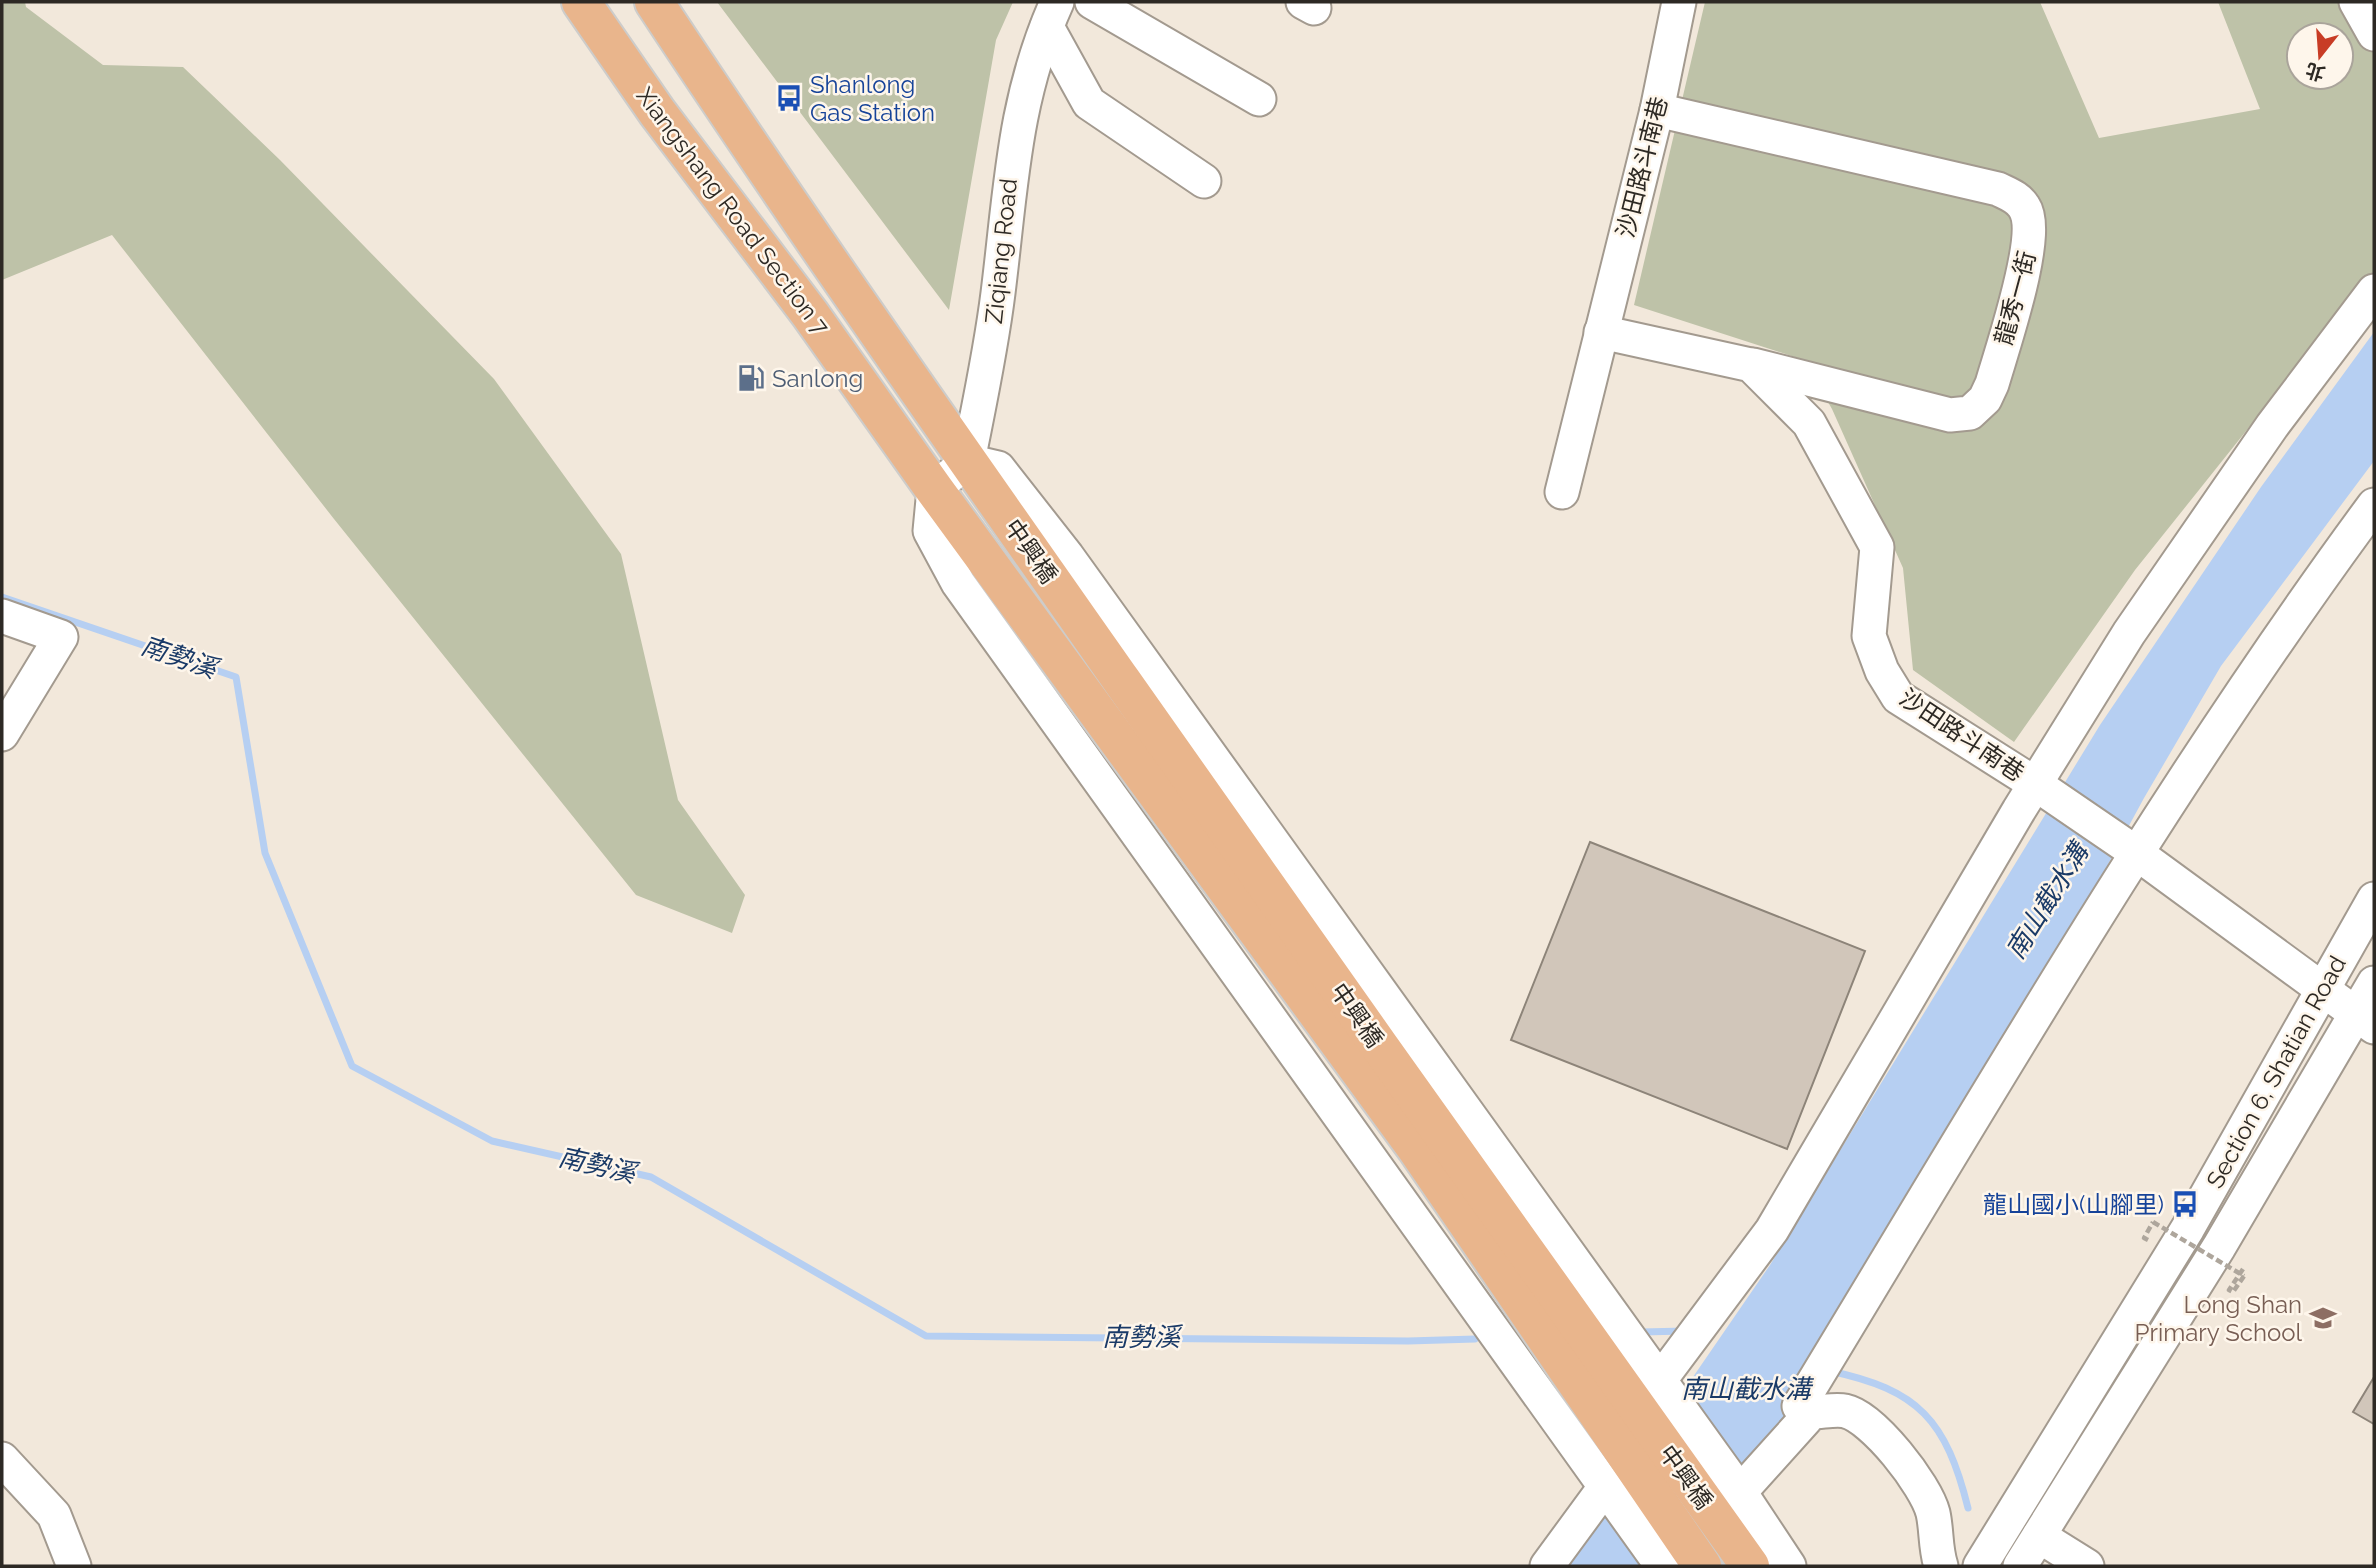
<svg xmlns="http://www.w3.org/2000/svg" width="2376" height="1568" viewBox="0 0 2376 1568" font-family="Raleway,'Noto Sans TC',sans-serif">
<rect width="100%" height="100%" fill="#f2e8db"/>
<g fill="#bec2a8" fill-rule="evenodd">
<polygon points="2,2 25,2 26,7 103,65 183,67 280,160 494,379 621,554 678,800 745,895 732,933 636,895 334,519 112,235 2,280"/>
<polygon points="717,2 1013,2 996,40 949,310"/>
<path d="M1705,2H2040L2099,138L2260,109L2218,2H2374V271L2135,570L2014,742L1913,670L1903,568L1832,409L1804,360L1634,305ZM2299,35H2341V77H2299Z"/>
</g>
<polygon fill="#b6cff2" points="2374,332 2374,461 2221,666 2144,798 2004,1056 1802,1394 1683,1566 1563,1566 1770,1265 2100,725 2261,487"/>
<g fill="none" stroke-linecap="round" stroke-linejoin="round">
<g stroke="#b6cff2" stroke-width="7">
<polyline points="2,597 236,677 265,853 352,1066 492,1141 651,1177 926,1336 1408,1341 1475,1339"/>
<polyline points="1641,1332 1686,1331"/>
<path d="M1830,1371C1919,1390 1946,1420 1968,1508"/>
</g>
</g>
<g fill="#d1c6ba" stroke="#8d8479" stroke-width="2">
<polygon points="1590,842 1865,951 1787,1149 1511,1040"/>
<polygon points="2374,1377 2374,1424 2353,1412"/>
</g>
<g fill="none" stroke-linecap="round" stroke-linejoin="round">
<defs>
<g id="minor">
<path d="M1057,2C1013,100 1011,190 998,293C991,350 979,405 968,461L934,489L930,531L958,583L1662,1566"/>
<polyline points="1092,2 1259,99"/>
<polyline points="1303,2 1314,8"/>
<polyline points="2356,2 2374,34"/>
<polyline points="1047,27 1089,103 1204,181"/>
<path d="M1657,110L1998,189C2008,194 2018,197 2024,207C2042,234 2002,349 1992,384L1985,399L1970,413L1950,415L1753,365"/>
<polyline points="1601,332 1751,365 1809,423 1877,547 1869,636 1882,671 1898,697 2037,785 2135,852 2374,1027"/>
<polyline points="968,461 998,468 1067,556 1740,1492 1789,1566"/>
<polyline points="1562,492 1657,110 1679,2"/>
<polyline points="2,616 61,637 2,734"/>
<polyline points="1660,1380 1772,1230 2019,810 2129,633 2272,426 2374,291"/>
<path d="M1799,1406C1984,1102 2162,792 2374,505"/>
<polyline points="2,1459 54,1515 74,1566"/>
<path d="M1740,1492L1812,1412C1822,1412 1836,1409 1845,1411C1873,1417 1926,1485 1933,1513C1937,1531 1935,1548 1941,1566"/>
<polyline points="2039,1536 2087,1566"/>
<polyline points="1547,1566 1605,1487"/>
<polyline points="1980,1566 2188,1228 2374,899"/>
<polyline points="2020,1566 2219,1247 2374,983"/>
</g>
<g id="major">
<polyline points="581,2 657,112 810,314 934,489 1416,1148 1702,1566"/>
<path d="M654,2C805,231 964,456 1122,681C1330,977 1539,1272 1750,1566"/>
</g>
</defs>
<use href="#minor" stroke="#a39a8f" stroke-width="37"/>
<use href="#major" stroke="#cdccca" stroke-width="42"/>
<g stroke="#aea69c" stroke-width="4.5" stroke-dasharray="7 3.5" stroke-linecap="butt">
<polyline points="2148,1240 2144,1238 2153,1222"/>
<polyline points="2243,1269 2229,1290 2233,1292 2244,1276"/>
</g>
<use href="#minor" stroke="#fff" stroke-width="33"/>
<use href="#major" stroke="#e9b58c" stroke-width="38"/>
<polyline stroke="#aea69c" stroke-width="4.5" stroke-dasharray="7 3.5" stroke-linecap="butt" points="2153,1222 2244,1276"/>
</g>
<defs>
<symbol id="bus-bare" viewBox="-9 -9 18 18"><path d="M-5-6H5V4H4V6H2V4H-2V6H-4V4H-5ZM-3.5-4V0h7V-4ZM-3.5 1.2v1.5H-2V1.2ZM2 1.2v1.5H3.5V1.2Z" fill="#1a4fb4" stroke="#fef6eb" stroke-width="2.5" paint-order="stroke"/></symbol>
<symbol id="fuel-bare" viewBox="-9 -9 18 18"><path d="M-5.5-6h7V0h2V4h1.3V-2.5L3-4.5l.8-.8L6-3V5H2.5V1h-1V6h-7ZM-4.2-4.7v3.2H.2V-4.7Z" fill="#5c6f8a" stroke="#fef6eb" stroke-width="2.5" paint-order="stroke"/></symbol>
<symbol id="school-bare" viewBox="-9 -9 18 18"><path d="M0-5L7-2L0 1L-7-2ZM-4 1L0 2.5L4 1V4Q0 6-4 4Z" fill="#8d6e63" stroke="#fef6eb" stroke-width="2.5" paint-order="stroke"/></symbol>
</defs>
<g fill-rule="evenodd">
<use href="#bus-bare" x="770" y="79" width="38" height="38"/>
<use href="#fuel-bare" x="732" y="359" width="38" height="38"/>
<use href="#bus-bare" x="2166" y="1185" width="38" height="38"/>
<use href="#school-bare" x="2304" y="1299" width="38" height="38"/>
</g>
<g text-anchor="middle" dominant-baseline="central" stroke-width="5" stroke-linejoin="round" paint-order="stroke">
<g font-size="24" fill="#164399" stroke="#fef6eb" text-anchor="start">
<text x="810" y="84">Shanlong<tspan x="810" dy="28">Gas Station</tspan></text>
<text x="2164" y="1204" text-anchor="end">龍山國小(山腳里)</text>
</g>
<g font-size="24" fill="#2d2924" stroke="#fef6eb">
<text transform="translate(1642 167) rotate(-76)">沙田路斗南巷</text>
<text transform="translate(733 211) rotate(53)">Xiangshang Road Section 7</text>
<text transform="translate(1001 251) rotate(-84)">Ziqiang Road</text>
<text transform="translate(2015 298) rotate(-75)">龍秀一街</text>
<text transform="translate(1031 551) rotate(55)">中興橋</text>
<text transform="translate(1962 735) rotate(34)">沙田路斗南巷</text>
<text transform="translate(1357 1015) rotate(55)">中興橋</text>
<text transform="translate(2276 1072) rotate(-61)">Section 6, Shatian Road</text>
<text transform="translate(1686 1477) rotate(54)">中興橋</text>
</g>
<g font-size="24" fill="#4e5e75" stroke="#fef6eb" text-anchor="start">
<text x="772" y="378">Sanlong</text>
</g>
<g font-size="24" fill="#785e54" stroke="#fef6eb" text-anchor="end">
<text x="2302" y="1304">Long Shan<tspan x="2302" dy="28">Primary School</tspan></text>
</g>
<g font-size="26" font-style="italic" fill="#1a3a67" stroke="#fef6eb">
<text transform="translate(179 657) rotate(19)">南勢溪</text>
<text transform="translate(2047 901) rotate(-58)">南山截水溝</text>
<text transform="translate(597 1165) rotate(13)">南勢溪</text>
<text x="1141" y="1337">南勢溪</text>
<text x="1746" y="1389">南山截水溝</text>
</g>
</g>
<rect width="2376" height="1568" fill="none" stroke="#2d2924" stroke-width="7"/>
<g transform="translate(2320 56) rotate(197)"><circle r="33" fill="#fef6eb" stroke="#aaa49b" stroke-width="2"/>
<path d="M0-5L12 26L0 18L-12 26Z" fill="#c83c25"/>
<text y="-10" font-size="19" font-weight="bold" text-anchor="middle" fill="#2d2924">北</text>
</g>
</svg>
